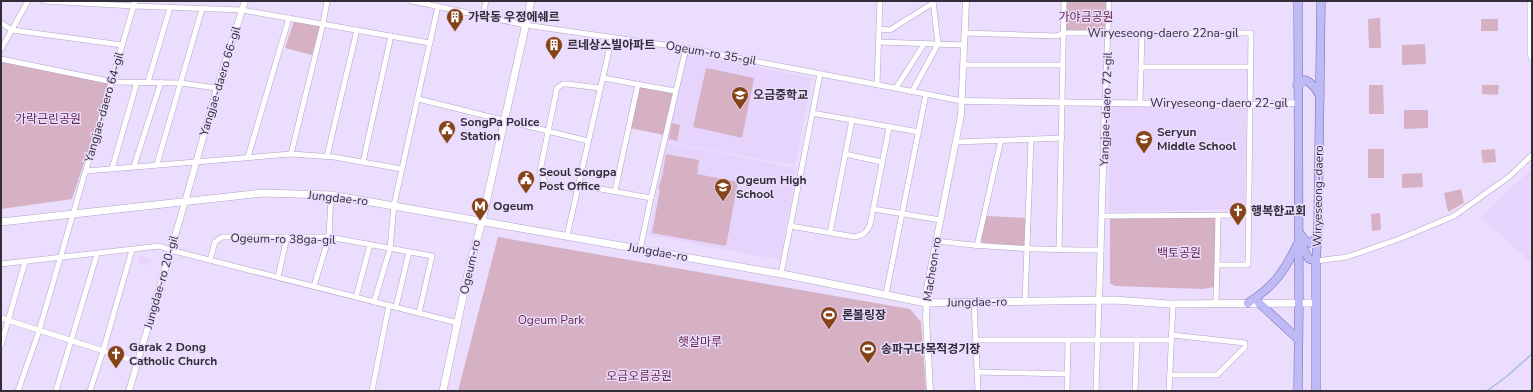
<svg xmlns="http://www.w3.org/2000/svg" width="1533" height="392" viewBox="0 0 1533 392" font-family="'Nunito Sans','Noto Sans KR',sans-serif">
<rect width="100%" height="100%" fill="#ebddfd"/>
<g fill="#e6d4fc">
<polygon points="687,53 812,78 795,165 666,142"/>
<polygon points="1110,106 1246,108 1245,209 1109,212"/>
<polygon points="666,143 797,168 780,260 649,235"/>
<polygon points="1532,168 1532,263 1481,217"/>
<polygon points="140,255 151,260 150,265 147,263 146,266 138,263"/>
</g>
<g fill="#d5b1c3">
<polygon points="1064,1 1108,1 1109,34 1064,33"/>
<polygon points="1380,18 1381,48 1369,48 1368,19"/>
<rect x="1481" y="19" width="17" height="12"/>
<polygon points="294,21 320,26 312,55 285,48"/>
<polygon points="1425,44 1426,64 1402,65 1402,45"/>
<polygon points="1,62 110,84 72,199 1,209"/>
<polygon points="706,68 754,78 742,138 693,127"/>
<polygon points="1369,85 1383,85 1384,114 1369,114"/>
<polygon points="1482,85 1499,85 1498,95 1482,94"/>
<polygon points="639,86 673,93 664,135 630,128"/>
<polygon points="1404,110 1428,110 1428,128 1404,129"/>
<polygon points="672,123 680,125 677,141 669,139"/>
<rect x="1368" y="149" width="16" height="29"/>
<polygon points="1495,149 1496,162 1483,163 1481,150"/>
<polygon points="666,154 699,160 697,174 738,182 726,246 652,233 660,190 658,189 662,177"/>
<polygon points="1422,173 1423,187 1402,188 1402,174"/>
<polygon points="1461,189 1464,203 1448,212 1444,193"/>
<polygon points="1380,213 1381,230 1372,231 1371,214"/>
<polygon points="986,216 1026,218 1026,246 983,245 981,239"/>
<polygon points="1110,218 1216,218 1215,287 1203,289 1115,286 1110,283"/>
<polygon points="498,237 910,309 921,322 926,391 458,391"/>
</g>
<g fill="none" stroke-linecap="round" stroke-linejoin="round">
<polyline stroke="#a5bce9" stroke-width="1.5" points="1487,391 1506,377 1532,354"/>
<defs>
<g id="minor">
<polyline points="44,1 134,6 242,10 430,43"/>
<polyline points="412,1 525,25 686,48 962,101"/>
<polyline points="1530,1 1530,54 1532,59"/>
<polyline points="483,15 486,1"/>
<polyline points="1,23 12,30 122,45"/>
<polyline points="879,29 890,30 933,3"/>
<polyline points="965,33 1057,36 1064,33 1251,33 1248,265 1217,265 1216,303"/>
<polyline points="879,42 964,45"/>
<polyline points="1,49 28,1"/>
<polyline points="1,59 113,82 180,83 217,88"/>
<polyline points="963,65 1063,65"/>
<polyline points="1141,67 1251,67"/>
<polyline points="603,78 675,91"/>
<polyline points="148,82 170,8"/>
<polyline points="877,85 880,1"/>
<polyline points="896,88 924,44"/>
<polyline points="912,92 938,44 933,1"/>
<polyline points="418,99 588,141"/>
<polyline points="1105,103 1109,1"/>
<polyline points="1140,103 1142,33"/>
<polyline points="812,113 919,132"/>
<polyline points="956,142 1062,138"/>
<polyline points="291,154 323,24 327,1"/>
<polyline points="845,154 882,162"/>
<polyline points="327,156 357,30"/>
<polyline points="248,157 289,18"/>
<polyline points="363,162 391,36"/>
<polyline points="157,164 202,9"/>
<polyline points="134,166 161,82"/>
<polyline points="112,169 137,82"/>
<polyline points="86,171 291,154 334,157 402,169"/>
<polyline points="578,185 651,198"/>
<polyline points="577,189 546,185 540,171 557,88 563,84 567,84 600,88"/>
<polyline points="615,191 638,84"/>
<polyline points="873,209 941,220"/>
<polyline points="1102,216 1249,215"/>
<path d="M790,226L855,237C863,235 866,233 870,225L889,128"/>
<polyline points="830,233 852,120"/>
<polyline points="567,236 612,37"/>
<path d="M937,241C991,248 1046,250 1101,250"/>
<polyline points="977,246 1001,140"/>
<polyline points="640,249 651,198 686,48"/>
<polyline points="1059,250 1064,1"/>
<polyline points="210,260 215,242 222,237 329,237 432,256 419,313"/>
<polyline points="1316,261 1347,257 1399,239 1454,216 1510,176 1532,155"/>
<polyline points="1,264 160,246 170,250 458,323"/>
<polyline points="1217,265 1218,216"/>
<polyline points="781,274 820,74"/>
<polyline points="278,277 287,237"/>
<polyline points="314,286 329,237 331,195"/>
<polyline points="886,294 926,94"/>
<polyline points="356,297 370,245"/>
<polyline points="1025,301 1031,139"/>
<polyline points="374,302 390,249 394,205 438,6"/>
<polyline points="974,302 978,391"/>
<polyline points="396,307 409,252"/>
<polyline points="1,318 138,362"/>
<polyline points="976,340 1172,340"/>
<polyline points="1,345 25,262"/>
<polyline points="977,372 1067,374"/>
<polyline points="1170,375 1217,375 1245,347 1245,343 1172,335"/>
<polyline points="18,391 39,331 135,1"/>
<polyline points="56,391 97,254"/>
<polyline points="90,391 103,351 132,250"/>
<polyline points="372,391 389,305"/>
<polyline points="1067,391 1068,340"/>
<polyline points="1096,391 1099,300"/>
<polyline points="1135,391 1137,340"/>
<polyline points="1169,391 1173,304"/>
</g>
<g id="tertiary">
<polyline points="962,101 1250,105 1297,103"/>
<polyline points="1099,300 1105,103"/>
<polyline points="129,391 185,202 217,88 245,1"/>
<polyline points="930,391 926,318 927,288 961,115 966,1"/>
</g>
<g id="secondary">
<polyline points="1,222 262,193 331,195 787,275 926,303 1114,300 1169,304 1316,303"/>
<polyline points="443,391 468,273 482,221 531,1"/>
</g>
<g id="primary">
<polyline points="1298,1 1299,303 1298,391"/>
<polyline points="1297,85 1305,80 1309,82 1315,88 1320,96"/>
<polyline points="1300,234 1307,242 1310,243 1318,237"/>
<polyline points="1300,242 1309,259 1316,261"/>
<path d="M1248,303C1274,286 1284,272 1297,245"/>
<polyline points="1259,303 1298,339"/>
<polyline points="1316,391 1316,261 1318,227 1321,1"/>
</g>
</defs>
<use href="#minor" stroke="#b2a4c3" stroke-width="6"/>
<use href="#tertiary" stroke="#b2a4c3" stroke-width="7"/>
<use href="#secondary" stroke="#b2a4c3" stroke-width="8"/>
<use href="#primary" stroke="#716baf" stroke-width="9"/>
<use href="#minor" stroke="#fff" stroke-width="5"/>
<use href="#tertiary" stroke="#fff" stroke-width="6"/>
<use href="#secondary" stroke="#fff" stroke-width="7"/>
<use href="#primary" stroke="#bebaf5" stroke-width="8"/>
</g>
<defs>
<symbol id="building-pin" viewBox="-11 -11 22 30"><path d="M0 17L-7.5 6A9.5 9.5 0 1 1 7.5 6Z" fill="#874318" stroke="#ebddfd"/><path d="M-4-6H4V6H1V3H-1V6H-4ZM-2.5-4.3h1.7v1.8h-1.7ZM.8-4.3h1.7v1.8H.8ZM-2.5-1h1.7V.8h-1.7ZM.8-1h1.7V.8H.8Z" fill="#fff"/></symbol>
<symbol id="school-pin" viewBox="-11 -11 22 30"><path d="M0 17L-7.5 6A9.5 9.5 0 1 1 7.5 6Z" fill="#874318" stroke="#ebddfd"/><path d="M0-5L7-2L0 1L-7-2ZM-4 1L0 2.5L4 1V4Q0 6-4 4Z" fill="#fff"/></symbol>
<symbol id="civic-pin" viewBox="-11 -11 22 30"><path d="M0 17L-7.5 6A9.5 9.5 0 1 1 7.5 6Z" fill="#874318" stroke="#ebddfd"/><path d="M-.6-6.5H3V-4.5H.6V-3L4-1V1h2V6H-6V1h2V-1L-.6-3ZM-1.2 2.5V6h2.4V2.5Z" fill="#fff"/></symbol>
<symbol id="metro-pin" viewBox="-11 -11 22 30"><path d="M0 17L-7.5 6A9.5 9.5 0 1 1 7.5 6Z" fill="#874318" stroke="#ebddfd"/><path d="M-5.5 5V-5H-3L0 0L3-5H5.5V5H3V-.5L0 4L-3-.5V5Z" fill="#fff"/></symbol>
<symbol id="church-pin" viewBox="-11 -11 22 30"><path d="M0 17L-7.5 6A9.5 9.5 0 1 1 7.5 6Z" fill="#874318" stroke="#ebddfd"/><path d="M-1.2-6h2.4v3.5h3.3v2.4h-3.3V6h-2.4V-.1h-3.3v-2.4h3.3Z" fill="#fff"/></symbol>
<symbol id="stadium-pin" viewBox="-11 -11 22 30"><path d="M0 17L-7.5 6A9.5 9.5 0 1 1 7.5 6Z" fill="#874318" stroke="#ebddfd"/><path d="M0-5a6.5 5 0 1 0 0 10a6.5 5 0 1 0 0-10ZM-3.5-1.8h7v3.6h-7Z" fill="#fff"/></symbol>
</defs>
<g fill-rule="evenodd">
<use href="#building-pin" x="445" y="7" width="20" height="27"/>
<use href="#building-pin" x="544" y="35" width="20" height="27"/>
<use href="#school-pin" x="730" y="85" width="20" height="27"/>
<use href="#civic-pin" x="437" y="119" width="20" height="27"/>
<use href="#school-pin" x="1134" y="129" width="20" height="27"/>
<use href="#civic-pin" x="516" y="169" width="20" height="27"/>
<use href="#school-pin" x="713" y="177" width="20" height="27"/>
<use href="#metro-pin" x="470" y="196" width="20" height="27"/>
<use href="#church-pin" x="1228" y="201" width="20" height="27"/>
<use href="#stadium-pin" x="819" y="305" width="20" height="27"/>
<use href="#stadium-pin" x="858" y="339" width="20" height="27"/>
<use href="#church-pin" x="106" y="344" width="20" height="27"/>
</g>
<g text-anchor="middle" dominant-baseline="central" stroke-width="3" stroke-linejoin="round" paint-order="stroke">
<g font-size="12" font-weight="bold" fill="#322d39" stroke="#ebddfd" text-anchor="start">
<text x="468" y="17">가락동 우정에쉐르</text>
<text x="567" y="45">르네상스빌아파트</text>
<text x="753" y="95">오금중학교</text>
<text x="460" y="122">SongPa Police<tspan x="460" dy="14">Station</tspan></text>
<text x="1157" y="132">Seryun<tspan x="1157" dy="14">Middle School</tspan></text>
<text x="539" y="172">Seoul Songpa<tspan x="539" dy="14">Post Office</tspan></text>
<text x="736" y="180">Ogeum High<tspan x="736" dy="14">School</tspan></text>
<text x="493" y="206">Ogeum</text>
<text x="1251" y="211">행복한교회</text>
<text x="842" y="315">론볼링장</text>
<text x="129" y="347">Garak 2 Dong<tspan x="129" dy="14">Catholic Church</tspan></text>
<text x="881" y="349">송파구다목적경기장</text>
</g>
<g font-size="12" fill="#692b4f" stroke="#ebddfd">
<text x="1086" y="17">가야금공원</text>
<text x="48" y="119">가락근린공원</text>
<text x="1179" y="253">백토공원</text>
<text x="551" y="320">Ogeum Park</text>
<text x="700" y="342">햇살마루</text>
<text x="639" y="376">오금오름공원</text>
</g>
<g font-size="12" fill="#322d39" stroke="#ebddfd">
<text x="1163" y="33">Wiryeseong-daero 22na-gil</text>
<text transform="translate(711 53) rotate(10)">Ogeum-ro 35-gil</text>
<text transform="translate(220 81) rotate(-73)">Yangjae-daero 66-gil</text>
<text x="1219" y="103">Wiryeseong-daero 22-gil</text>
<text transform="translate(104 107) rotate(-74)">Yangjae-daero 64-gil</text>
<text transform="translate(1106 109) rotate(-88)">Yangjae-daero 72-gil</text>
<text transform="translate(1318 196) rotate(-89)">Wiryeseong-daero</text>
<text transform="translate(338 198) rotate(6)">Jungdae-ro</text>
<text transform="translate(283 239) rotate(1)">Ogeum-ro 38ga-gil</text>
<text transform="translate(658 252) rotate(10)">Jungdae-ro</text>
<text transform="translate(470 267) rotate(-77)">Ogeum-ro</text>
<text transform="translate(932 269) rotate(-81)">Macheon-ro</text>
<text transform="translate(161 282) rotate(-74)">Jungdae-ro 20-gil</text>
<text transform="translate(977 302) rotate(-1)">Jungdae-ro</text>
</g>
</g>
<rect width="1533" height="392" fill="none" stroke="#322d39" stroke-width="4"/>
</svg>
